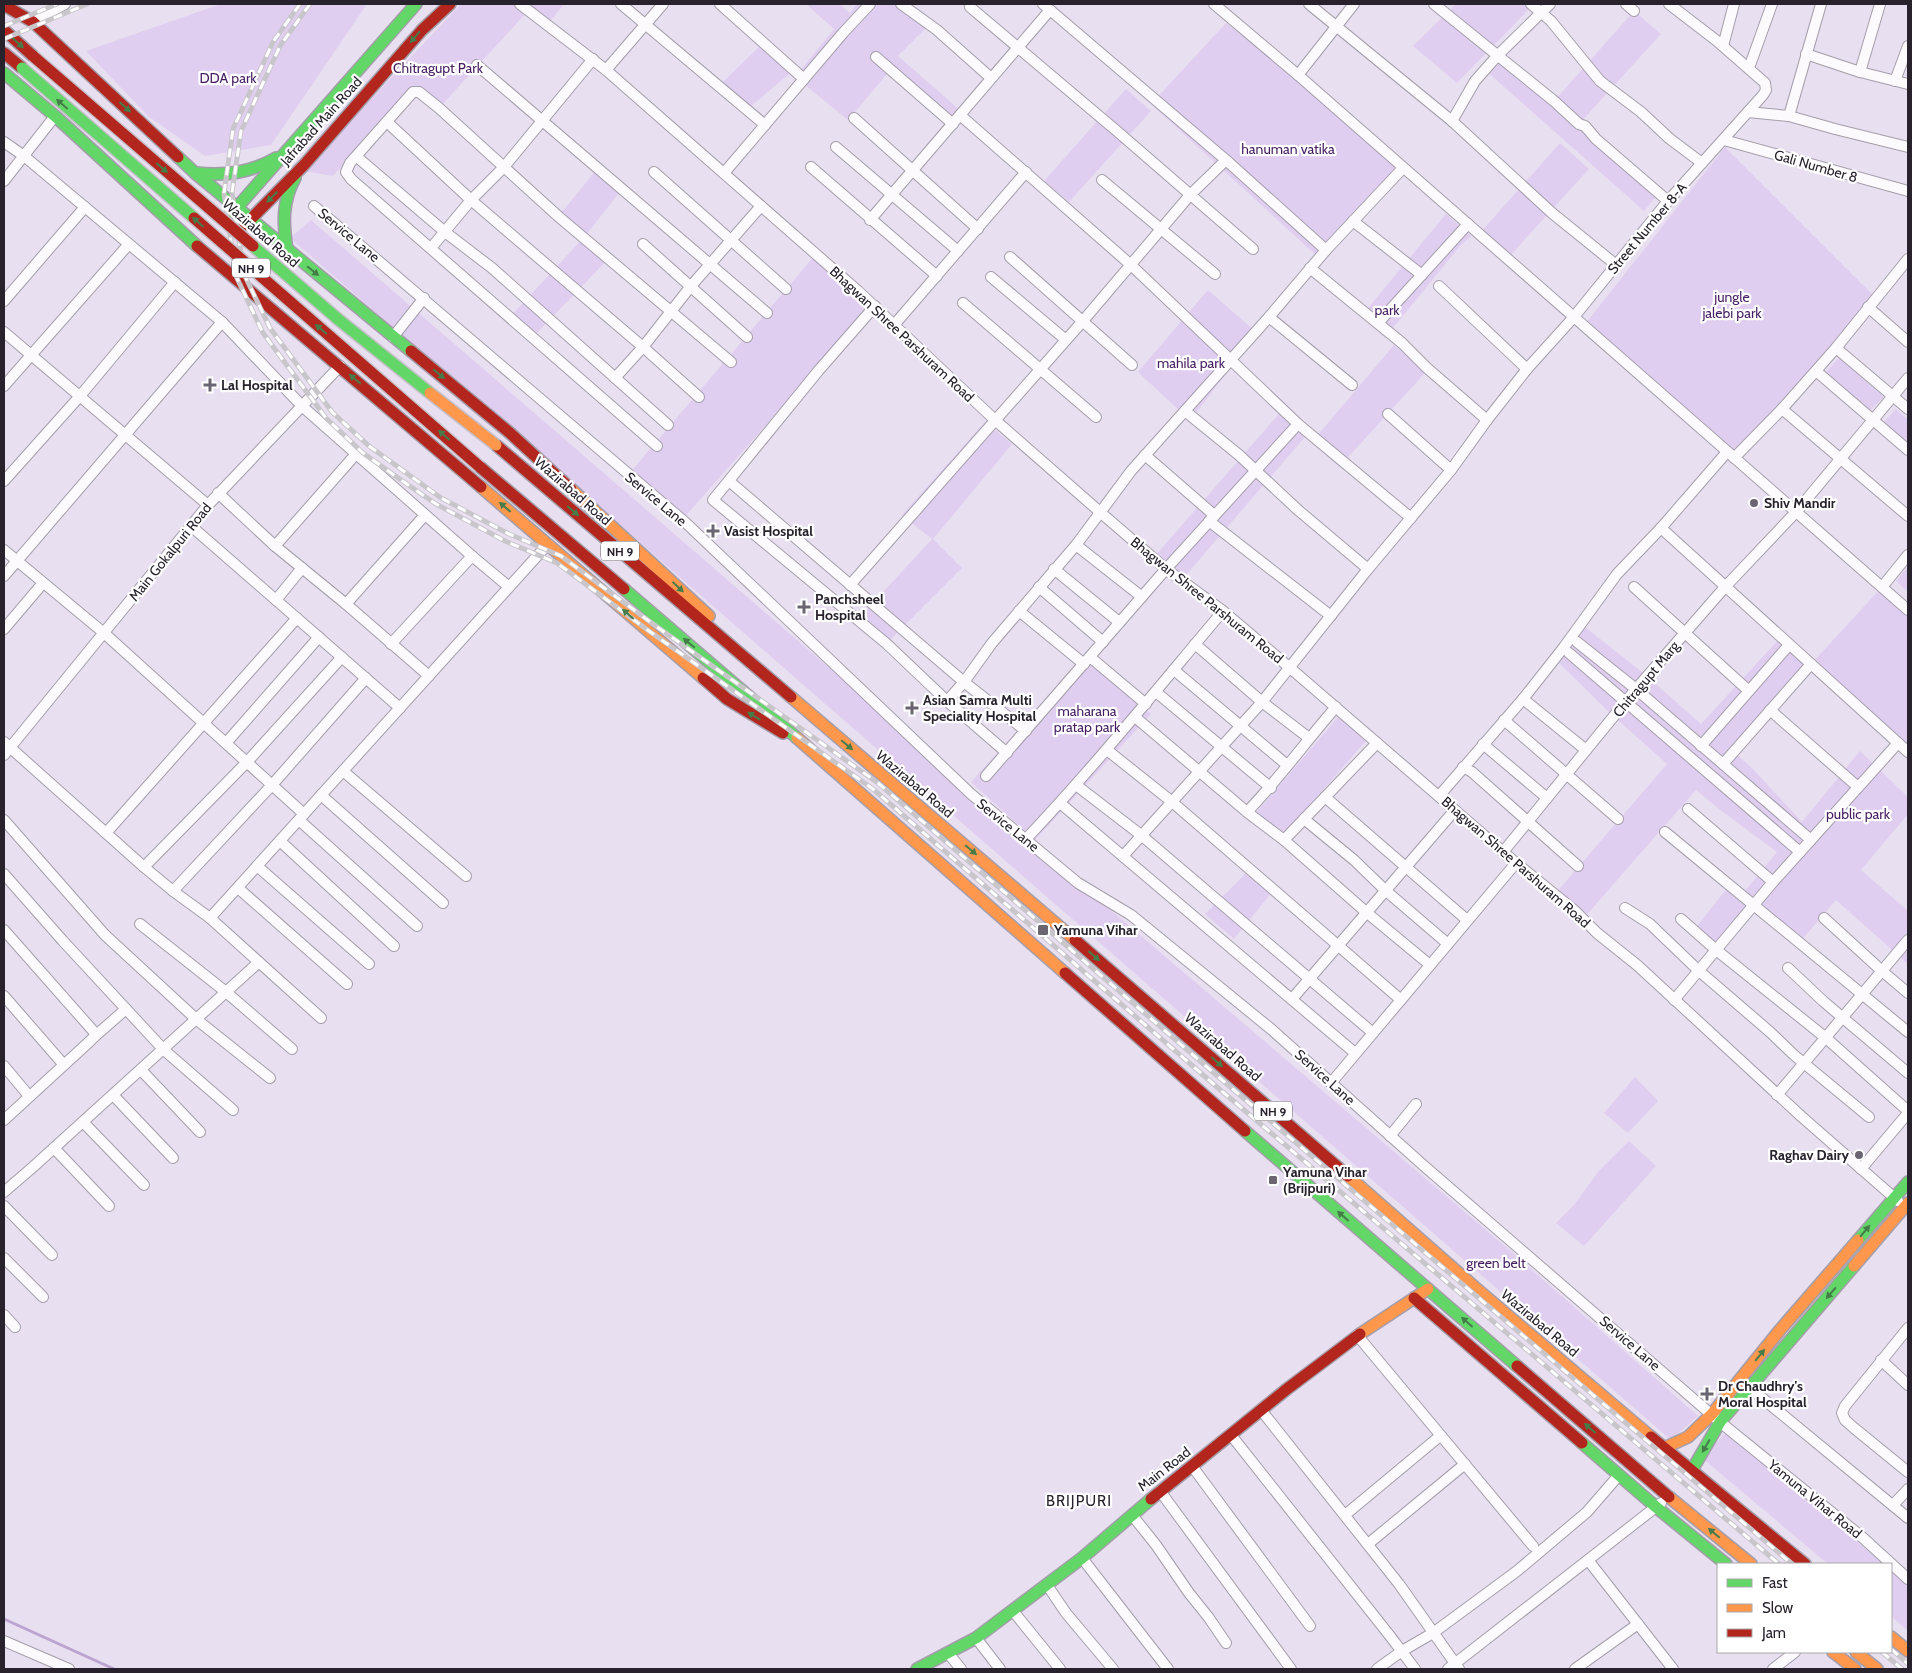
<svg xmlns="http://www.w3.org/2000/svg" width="1912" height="1673" viewBox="0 0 1912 1673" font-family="Cabin,sans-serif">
<rect width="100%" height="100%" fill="#e8dff0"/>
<g fill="#e0cef1">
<polygon points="221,4 367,4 271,145 205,156 149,117 86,51"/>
<polygon points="461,4 564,4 548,24 529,10 439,108 415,88 333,176 303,171"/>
<polygon points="806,4 839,4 850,13 857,4 910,4 932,22 898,56 962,112 948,122 887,74 848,120 795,77 834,29"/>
<polygon points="1456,4 1531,4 1533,5 1457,83 1413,46"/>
<polygon points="1634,11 1661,34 1579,124 1659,193 1644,211 1484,69 1498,55 1554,101"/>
<polygon points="1226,23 1313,92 1395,168 1318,257 1151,104"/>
<polygon points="764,42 795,69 750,107 722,83"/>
<polygon points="1126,89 1151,111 1069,202 1044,181"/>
<polygon points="1560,143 1589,169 1507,259 1479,234"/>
<polygon points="1725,147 1876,298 1864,303 1822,361 1733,450 1586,323"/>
<polygon points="598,168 622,189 586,235 611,256 533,337 510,317 586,235 561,213"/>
<polygon points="1446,214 1471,236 1459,247 1385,338 1363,314"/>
<polygon points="311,220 1018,831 1507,1248 1698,1416 1671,1440 290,238"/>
<polygon points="816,254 873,304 682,520 628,475"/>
<polygon points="1208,290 1257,333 1189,422 1181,412 1138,372"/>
<polygon points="1394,345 1425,373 1339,467 1312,442"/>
<polygon points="1839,358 1884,397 1867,413 1824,374"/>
<polygon points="1896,409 1908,420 1908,447 1882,424"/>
<polygon points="1279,414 1305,437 1180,582 1154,557"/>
<polygon points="985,422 1012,444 933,539 962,568 890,640 862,615 932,539 902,515"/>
<polygon points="1908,566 1908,592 1896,581"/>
<polygon points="1882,587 1908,610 1908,752 1811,664 1731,749 1753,769 1802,822 1860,751 1908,797 1908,814 1861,870 1908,911 1908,964 1836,900 1800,942 1753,903 1711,946 1694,930 1732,882 1744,892 1777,852 1719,809 1696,790 1583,919 1555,894 1667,764 1610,713 1555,659 1581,624 1642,672 1701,724 1781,637 1811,664"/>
<polygon points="1088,652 1151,714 1035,840 971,782"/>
<polygon points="1339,716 1366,741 1282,836 1254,815"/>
<polygon points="1249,870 1273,891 1234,939 1205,914"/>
<polygon points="1635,1077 1658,1101 1628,1133 1604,1113"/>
<polygon points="1629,1141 1656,1166 1584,1246 1556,1223 1574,1205 1598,1172"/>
<polygon points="1728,1430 1883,1564 1828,1564 1702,1458"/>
<polygon points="1891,1571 1908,1586 1908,1631 1891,1616"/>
</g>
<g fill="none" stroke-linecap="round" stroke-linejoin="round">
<polyline stroke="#bba4d0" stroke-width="3" points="4,1619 114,1669"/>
<defs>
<g id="street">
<polyline points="520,4 606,70 858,291 995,420 1100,512 1166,569 1223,611 1289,667 1516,863 1575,911 1597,933 1637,965 1802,1117 1898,1201"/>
<polyline points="621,4 765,125"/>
<polyline points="720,4 804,79"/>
<polyline points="901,4 937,30 991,78"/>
<polyline points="1043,4 1226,160 1326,250"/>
<polyline points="1214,4 1298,75 1908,610"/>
<polyline points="1309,4 1452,121 1552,213 1615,264"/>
<polyline points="1434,4 1554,101 1579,124 1585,126 1596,139 1668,201"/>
<polyline points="1531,4 1551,21 1600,81 1641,112 1670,139 1702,163"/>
<polyline points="1626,4 1634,11"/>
<polyline points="970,7 1118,132 1253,249"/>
<polyline points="33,22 65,4"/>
<polyline points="1723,46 1734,4"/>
<polyline points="1806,54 1860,72 1908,84"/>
<polyline points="876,57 953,124"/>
<polyline points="477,65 767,313"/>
<polyline points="1749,68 1772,4"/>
<polyline points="606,70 663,4"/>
<polyline points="1860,72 1880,4"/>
<polyline points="1298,75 1354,4"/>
<polyline points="1895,81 1908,46"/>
<polyline points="1748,112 1789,116 1835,129 1908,147"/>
<polyline points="960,115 1131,265 1298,424 1411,518"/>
<polyline points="1789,116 1821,4"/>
<polyline points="854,118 978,229"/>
<polyline points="1452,121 1475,81 1498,55 1550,4"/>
<polyline points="387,122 471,200 643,347 699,397"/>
<polyline points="1724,140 1908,191"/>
<polyline points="4,142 24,156 222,322 303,407 472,556 509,587"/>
<polyline points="836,147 958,251"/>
<polyline points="357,157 445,232 492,268 668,425"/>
<polyline points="811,167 937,276"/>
<polyline points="654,172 786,289"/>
<polyline points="724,173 843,33 870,4"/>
<polyline points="1102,180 1215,274"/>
<polyline points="4,181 55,116"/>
<polyline points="314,206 686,523 971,794 1078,883 1131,915 1271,1029 1423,1165 1720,1422 1862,1537 1908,1579"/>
<polyline points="870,220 1050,10"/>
<polyline points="1353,221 1422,275"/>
<polyline points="643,244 747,337"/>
<polyline points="431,248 471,200 504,167 593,59"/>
<polyline points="1010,257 1132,365"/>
<polyline points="1310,268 1402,343 1427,368 1487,420"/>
<polyline points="991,277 1066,340"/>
<polyline points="1439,286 1527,369"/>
<polyline points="4,301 85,207"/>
<polyline points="963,303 1096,417"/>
<polyline points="875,306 819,370 713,500 887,644 947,701 1007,753"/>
<polyline points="1868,307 1908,342"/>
<polyline points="1269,317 1352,385"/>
<polyline points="1378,323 1468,224"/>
<polyline points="894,325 1026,172"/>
<polyline points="4,332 208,505"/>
<polyline points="393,337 424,298"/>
<polyline points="1836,348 1908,409"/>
<polyline points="1816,371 1908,450"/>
<polyline points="615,378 643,347 691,286 761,206"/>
<polyline points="4,386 129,244"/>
<polyline points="1782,409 1908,516"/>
<polyline points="1185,411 1239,455 1298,510 1368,569"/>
<polyline points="1388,414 1451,470"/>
<polyline points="657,446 351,179 346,172 350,163 413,92 419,92 439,108 559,217 731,362"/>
<polyline points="1145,455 1214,515"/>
<polyline points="1734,458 1782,409 1836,348 1908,259"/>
<polyline points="4,481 80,396 175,282"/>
<polyline points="729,481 964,682 1026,731"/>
<polyline points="218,493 275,546 346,604 429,676"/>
<polyline points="1209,521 1331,616"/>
<polyline points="191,526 400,708"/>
<polyline points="1661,528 1908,752"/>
<polyline points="1076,545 1142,597"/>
<polyline points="275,546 356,454"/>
<polyline points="4,550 104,633 304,814"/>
<polyline points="1054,569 1119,622"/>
<polyline points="4,576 222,322"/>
<polyline points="850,585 1082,322 1190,195 1226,160"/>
<polyline points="1039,587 1103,642"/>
<polyline points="1634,587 1749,691"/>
<polyline points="1882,587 1908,555"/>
<polyline points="276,600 302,568"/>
<polyline points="346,604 425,515"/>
<polyline points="1019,611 1084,664"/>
<polyline points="4,629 43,583"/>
<polyline points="1577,642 1636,689 1811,840"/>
<polyline points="391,644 472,556"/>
<polyline points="1195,644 1262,702 1309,738"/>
<polyline points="1569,653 1800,852"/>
<polyline points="1090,657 1146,704"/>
<polyline points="1174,670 1287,765"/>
<polyline points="1156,692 1271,788"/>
<polyline points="1523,699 1586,750"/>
<polyline points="947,701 964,682 992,643 1076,545 1131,471 1269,317 1326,250 1403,168"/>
<polyline points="1770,710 1858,787"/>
<polyline points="1135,717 1247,812 1284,840 1366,912 1430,965"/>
<polyline points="1504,720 1618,819"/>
<polyline points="4,742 144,867 173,891 210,918 321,1018"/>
<polyline points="226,743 319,637"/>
<polyline points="1483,744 1547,798"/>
<polyline points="1701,746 1789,645"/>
<polyline points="1107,750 1171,801 1401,1000"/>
<polyline points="4,755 208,505 340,366"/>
<polyline points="1723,764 1811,664"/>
<polyline points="1463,767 1472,772 1578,866"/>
<polyline points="343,771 466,876"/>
<polyline points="986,776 1166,569 1298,424"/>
<polyline points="1076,785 1141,835 1373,1033"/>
<polyline points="321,795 443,903"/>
<polyline points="1439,796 1523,699 1564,647 1617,574 1661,528 1727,452"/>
<polyline points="1325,797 1467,920"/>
<polyline points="1060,803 1355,1053"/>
<path d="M1247,812C1279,779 1306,741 1336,707"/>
<polyline points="1304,819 1354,860 1385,890 1448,944"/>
<polyline points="4,820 105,935 196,1019 270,1078"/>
<polyline points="299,820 417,926"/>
<polyline points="1665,832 1908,1032"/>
<polyline points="106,833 297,618"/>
<path d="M1026,839C1095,766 1158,688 1223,611"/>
<polyline points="1284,840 1377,743"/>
<polyline points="280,841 394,946"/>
<polyline points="1503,852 1636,689 1725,587 1796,512 1908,378"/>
<polyline points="1123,856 1262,702 1368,569 1451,470 1487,420 1527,369 1573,318 1668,201 1763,95 1766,90 1765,83 1717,41 1669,4"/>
<polyline points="257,866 369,964"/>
<polyline points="144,867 247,762 342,657"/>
<polyline points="4,874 63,941 164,1050 233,1110"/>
<polyline points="1773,882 1898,743"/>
<polyline points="238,888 347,984"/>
<polyline points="173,891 272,785 366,678"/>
<polyline points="1625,908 1650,924 1698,970 1770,1032 1794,1055 1869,1117"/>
<polyline points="210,918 548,544"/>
<polyline points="1824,918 1882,971 1908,993"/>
<polyline points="1681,919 1715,949 1826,1038 1908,1111"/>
<polyline points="140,924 226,992 292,1049"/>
<polyline points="4,930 95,1033 94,1037 89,1042 4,1120"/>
<polyline points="1788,968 1823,1001 1908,1073"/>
<polyline points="4,996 64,1065"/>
<polyline points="1292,999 1455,810"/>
<polyline points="1674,1000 1773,882 1688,809"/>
<polyline points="94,1037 126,1009"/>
<polyline points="4,1066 29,1096"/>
<polyline points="141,1070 200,1132"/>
<polyline points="1331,1083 1516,863"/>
<polyline points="113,1095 173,1158"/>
<polyline points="1777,1095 1908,940"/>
<polyline points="83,1122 144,1185"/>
<polyline points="1390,1136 1416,1104"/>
<polyline points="54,1148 109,1206"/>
<polyline points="1861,1169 1908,1113"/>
<polyline points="4,1192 33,1167 259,962"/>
<polyline points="4,1206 52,1255"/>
<polyline points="4,1258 43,1297"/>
<polyline points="4,1315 15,1327"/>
<polyline points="1908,1328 1845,1406 1842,1413 1845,1420 1854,1428 1908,1472"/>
<polyline points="1357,1335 1533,1546"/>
<polyline points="1881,1360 1908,1385"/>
<polyline points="1750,1388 1908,1518"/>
<polyline points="1261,1410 1399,1584 1459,1669"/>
<polyline points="1231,1435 1390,1636 1415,1669"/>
<polyline points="1192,1466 1310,1626"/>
<polyline points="1160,1491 1291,1669"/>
<polyline points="1893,1505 1908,1489"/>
<polyline points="1132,1515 1156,1545 1189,1593 1209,1618 1226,1643"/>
<polyline points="1345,1515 1440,1436"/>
<polyline points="1368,1544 1465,1464"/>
<polyline points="1082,1558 1168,1669"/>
<polyline points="1588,1560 1673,1669"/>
<polyline points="1047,1585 1066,1613 1113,1669"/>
<polyline points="1013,1611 1060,1669"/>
<polyline points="976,1638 1000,1669"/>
<polyline points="4,1641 69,1669"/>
<polyline points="948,1653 961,1669"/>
<polyline points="1377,1669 1402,1651 1433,1633 1517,1571 1587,1512 1619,1475"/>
<polyline points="1448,1669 1661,1503"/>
<polyline points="1575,1669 1638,1624"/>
<polyline points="1773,1669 1795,1652"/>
</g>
<g id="fast">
<polyline points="4,73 55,116 197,246"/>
<polyline points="178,157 195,173 411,351"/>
<path d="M196,173C225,176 250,173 276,158"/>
<polyline points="233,212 416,4"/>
<path d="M287,250C283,224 282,201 295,178"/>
<polyline points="624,589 797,738"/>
<polyline points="1245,1131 1517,1366"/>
<polyline points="1858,1240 1908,1182"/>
<polyline points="1582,1443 1656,1507 1726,1564"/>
<polyline points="1692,1470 1720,1422 1854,1266"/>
<polyline points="917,1669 976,1638 1082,1558 1151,1499"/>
</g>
<g id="slow">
<polyline points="481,487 703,678"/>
<polyline points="571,489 709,616"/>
<polyline points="791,697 1075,940"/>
<polyline points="797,738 1065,973"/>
<polyline points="1348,1176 1479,1291 1651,1437"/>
<polyline points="1854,1266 1908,1203"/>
<polyline points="1360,1334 1428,1289"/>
<polyline points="1664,1448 1688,1437 1712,1414 1780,1330 1858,1240"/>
<polyline points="1669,1497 1751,1564"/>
<polyline points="1891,1637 1908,1651"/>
<polyline points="1833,1652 1855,1669"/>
<polyline points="1856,1652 1877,1669"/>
</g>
<g id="jam">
<polyline points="4,5 33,22 178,157"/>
<polyline points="4,30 33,56"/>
<polyline points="4,53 22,68"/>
<polyline points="245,225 304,165 422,30 450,4"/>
<polyline points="197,246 481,487"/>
<polyline points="411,351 510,433 571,489"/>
<polyline points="496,445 791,697"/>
<polyline points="480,467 624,589"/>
<polyline points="703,678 727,699 783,733"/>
<polyline points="1075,940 1348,1176"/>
<polyline points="1065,973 1245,1131"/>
<polyline points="1414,1298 1582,1443"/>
<polyline points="1517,1366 1669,1497"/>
<polyline points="1651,1437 1805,1564"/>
<polyline points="1151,1499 1287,1389 1360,1334"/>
</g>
</defs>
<use href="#street" stroke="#a49eaa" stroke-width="12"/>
<use href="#fast" stroke="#a49eaa" stroke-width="14"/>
<use href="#slow" stroke="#a49eaa" stroke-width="14"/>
<use href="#jam" stroke="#a49eaa" stroke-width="14"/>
<use href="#street" stroke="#fcfafd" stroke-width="10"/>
<use href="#fast" stroke="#63d668" stroke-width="11"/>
<use href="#slow" stroke="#ff974d" stroke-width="11"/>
<use href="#jam" stroke="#b3261e" stroke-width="11"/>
<defs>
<g id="rail">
<polyline points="300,4 273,42 233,129 224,193 236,276 263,333 326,418 363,453 401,480 436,504 505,541 557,563 649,631 873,789 1217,1087 1779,1564"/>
<polyline points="310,4 280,46 241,131 232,193 244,274 270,328 332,412 369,446 441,498 509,534 561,556 653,624 878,783 1222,1080 1792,1564"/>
<polyline points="4,26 57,4"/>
<polyline points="4,39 87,4"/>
<polyline points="1891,1649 1908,1664"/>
<polyline points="1882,1652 1902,1669"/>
</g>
</defs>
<use href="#rail" stroke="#c9c6cb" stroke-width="5"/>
<use href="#rail" stroke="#fff" stroke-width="3" stroke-dasharray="9" stroke-linecap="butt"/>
<defs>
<g id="fast-bridge">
<polyline points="22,68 194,218"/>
<polyline points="253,246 339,320 430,393"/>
</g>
<polyline id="slow-bridge" points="430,393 496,445"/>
<g id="jam-bridge">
<polyline points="33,56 253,246"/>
<polyline points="194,218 480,467"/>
</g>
</defs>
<use href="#fast-bridge" stroke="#c4bfc7" stroke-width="14" stroke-linecap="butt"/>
<use href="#slow-bridge" stroke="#c4bfc7" stroke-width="14" stroke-linecap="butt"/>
<use href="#jam-bridge" stroke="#c4bfc7" stroke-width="14" stroke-linecap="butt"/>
<use href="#fast-bridge" stroke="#63d668" stroke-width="11"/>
<use href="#slow-bridge" stroke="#ff974d" stroke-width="11"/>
<use href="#jam-bridge" stroke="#b3261e" stroke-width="11"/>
</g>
<defs><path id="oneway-solid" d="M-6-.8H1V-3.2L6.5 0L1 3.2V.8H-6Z" transform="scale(1.25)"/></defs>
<g fill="#457c4a">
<use href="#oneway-solid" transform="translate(415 37) rotate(131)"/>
<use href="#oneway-solid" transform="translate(18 43) rotate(42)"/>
<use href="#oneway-solid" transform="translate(62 104) rotate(-139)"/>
<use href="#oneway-solid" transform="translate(125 107) rotate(42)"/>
<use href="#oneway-solid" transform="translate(162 168) rotate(41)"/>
<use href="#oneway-solid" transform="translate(272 197) rotate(135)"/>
<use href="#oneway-solid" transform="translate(198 222) rotate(-139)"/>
<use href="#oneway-solid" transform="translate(313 271) rotate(39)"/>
<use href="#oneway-solid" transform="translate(321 329) rotate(-139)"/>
<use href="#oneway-solid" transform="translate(439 374) rotate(39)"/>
<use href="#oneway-solid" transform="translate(355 379) rotate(-140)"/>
<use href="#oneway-solid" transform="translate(444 435) rotate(-139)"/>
<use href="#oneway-solid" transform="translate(505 507) rotate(-139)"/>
<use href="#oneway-solid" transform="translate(573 511) rotate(41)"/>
<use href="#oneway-solid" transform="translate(678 587) rotate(43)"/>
<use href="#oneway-solid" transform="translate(628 614) rotate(-139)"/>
<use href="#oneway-solid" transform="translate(689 643) rotate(-140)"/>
<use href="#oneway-solid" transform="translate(754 716) rotate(-149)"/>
<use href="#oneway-solid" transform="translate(847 745) rotate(40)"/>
<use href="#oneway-solid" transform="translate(971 850) rotate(40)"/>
<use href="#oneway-solid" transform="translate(1094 956) rotate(41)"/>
<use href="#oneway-solid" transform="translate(1217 1062) rotate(41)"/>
<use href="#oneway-solid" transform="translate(1343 1216) rotate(-139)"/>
<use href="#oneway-solid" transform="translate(1865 1231) rotate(-50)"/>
<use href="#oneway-solid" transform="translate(1831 1293) rotate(131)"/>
<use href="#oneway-solid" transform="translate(1467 1322) rotate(-139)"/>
<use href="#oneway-solid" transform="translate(1760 1355) rotate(-51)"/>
<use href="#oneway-solid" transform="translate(1590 1428) rotate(-139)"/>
<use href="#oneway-solid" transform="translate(1706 1446) rotate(120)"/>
<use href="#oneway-solid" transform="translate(1714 1533) rotate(-140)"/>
</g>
<g fill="#6b6471" stroke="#fff" stroke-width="2">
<path d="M207.5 377.5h5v5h5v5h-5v5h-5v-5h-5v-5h5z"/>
<circle cx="1754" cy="503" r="5"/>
<path d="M710.5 523.5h5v5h5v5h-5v5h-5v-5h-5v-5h5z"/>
<path d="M801.5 599.5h5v5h5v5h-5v5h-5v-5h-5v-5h5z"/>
<path d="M909.5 700.5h5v5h5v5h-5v5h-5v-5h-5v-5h5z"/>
<rect x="1037" y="924" width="12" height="12" rx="2.5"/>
<circle cx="1859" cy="1155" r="5"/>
<rect x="1268" y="1175" width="10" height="10" rx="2.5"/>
<path d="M1704.5 1386.5h5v5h5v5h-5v5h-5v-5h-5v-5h5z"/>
</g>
<g text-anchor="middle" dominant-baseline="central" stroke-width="4.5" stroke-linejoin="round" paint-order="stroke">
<g fill="#fff" stroke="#68646b" stroke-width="1">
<rect x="232" y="258.5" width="38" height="19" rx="4"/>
<rect x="601" y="541.5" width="38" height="19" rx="4"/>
<rect x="1254" y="1101.5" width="38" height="19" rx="4"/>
</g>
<g font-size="12" font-weight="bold" fill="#27222c">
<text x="251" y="268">NH 9</text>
<text x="620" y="551">NH 9</text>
<text x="1273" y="1111">NH 9</text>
</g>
<g font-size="14" fill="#451e62" stroke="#fff">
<text x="438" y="68">Chitragupt Park</text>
<text x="228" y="78">DDA park</text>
<text x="1288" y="149">hanuman vatika</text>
<text x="1732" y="297">jungle<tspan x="1732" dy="16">jalebi park</tspan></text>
<text x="1387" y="310">park</text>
<text x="1191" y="363">mahila park</text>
<text x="1087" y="711">maharana<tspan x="1087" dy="16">pratap park</tspan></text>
<text x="1858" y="814">public park</text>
<text x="1496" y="1263">green belt</text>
</g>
<g font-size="14" fill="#27222c" stroke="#fff">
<text transform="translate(321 121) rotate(-48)">Jafrabad Main Road</text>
<text transform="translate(1816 166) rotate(16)">Gali Number 8</text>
<text transform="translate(1647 228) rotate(-50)">Street Number 8-A</text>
<text transform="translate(261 233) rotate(41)">Wazirabad Road</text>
<text transform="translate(349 235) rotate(40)">Service Lane</text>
<text transform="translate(902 334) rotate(43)">Bhagwan Shree Parshuram Road</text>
<text transform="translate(573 491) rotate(41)">Wazirabad Road</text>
<text transform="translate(656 499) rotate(40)">Service Lane</text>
<text transform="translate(170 552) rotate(-51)">Main Gokalpuri Road</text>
<text transform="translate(1207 600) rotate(39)">Bhagwan Shree Parshuram Road</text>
<text transform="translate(1646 679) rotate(-50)">Chitragupt Marg</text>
<text transform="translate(915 784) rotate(40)">Wazirabad Road</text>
<text transform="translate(1008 825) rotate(39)">Service Lane</text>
<text transform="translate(1516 862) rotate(41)">Bhagwan Shree Parshuram Road</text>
<text transform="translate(1223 1047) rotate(41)">Wazirabad Road</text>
<text transform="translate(1325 1077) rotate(42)">Service Lane</text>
<text transform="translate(1540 1323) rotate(40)">Wazirabad Road</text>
<text transform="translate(1630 1343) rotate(41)">Service Lane</text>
<text transform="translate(1164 1469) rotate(-38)">Main Road</text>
<text transform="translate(1815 1499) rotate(39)">Yamuna Vihar Road</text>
</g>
<g font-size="14" font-weight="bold" fill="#27222c" stroke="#fff" text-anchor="start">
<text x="221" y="385">Lal Hospital</text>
<text x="1764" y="503">Shiv Mandir</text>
<text x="724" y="531">Vasist Hospital</text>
<text x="815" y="599">Panchsheel<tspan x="815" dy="16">Hospital</tspan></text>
<text x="923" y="700">Asian Samra Multi<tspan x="923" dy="16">Speciality Hospital</tspan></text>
<text x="1054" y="930">Yamuna Vihar</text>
<text x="1849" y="1155" text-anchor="end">Raghav Dairy</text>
<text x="1283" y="1172">Yamuna Vihar<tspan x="1283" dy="16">(Brijpuri)</tspan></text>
<text x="1718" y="1386">Dr Chaudhry's<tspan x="1718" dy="16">Moral Hospital</tspan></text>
</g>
<g font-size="15" letter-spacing="1" fill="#27222c" stroke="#fff">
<text x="1079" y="1501">BRIJPURI</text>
</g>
</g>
<rect width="1912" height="1673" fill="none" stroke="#27222c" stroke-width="10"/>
<rect x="1717" y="1563" width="175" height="90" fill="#ffffff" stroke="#a9a7ab"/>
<rect x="1727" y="1579" width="25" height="8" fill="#63d668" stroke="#a9a7ab"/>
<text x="1762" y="1588" font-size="15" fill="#27222c">Fast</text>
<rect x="1727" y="1604" width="25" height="8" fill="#ff974d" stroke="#a9a7ab"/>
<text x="1762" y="1613" font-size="15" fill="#27222c">Slow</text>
<rect x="1727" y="1629" width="25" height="8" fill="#b3261e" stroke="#a9a7ab"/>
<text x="1762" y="1638" font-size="15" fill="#27222c">Jam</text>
</svg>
